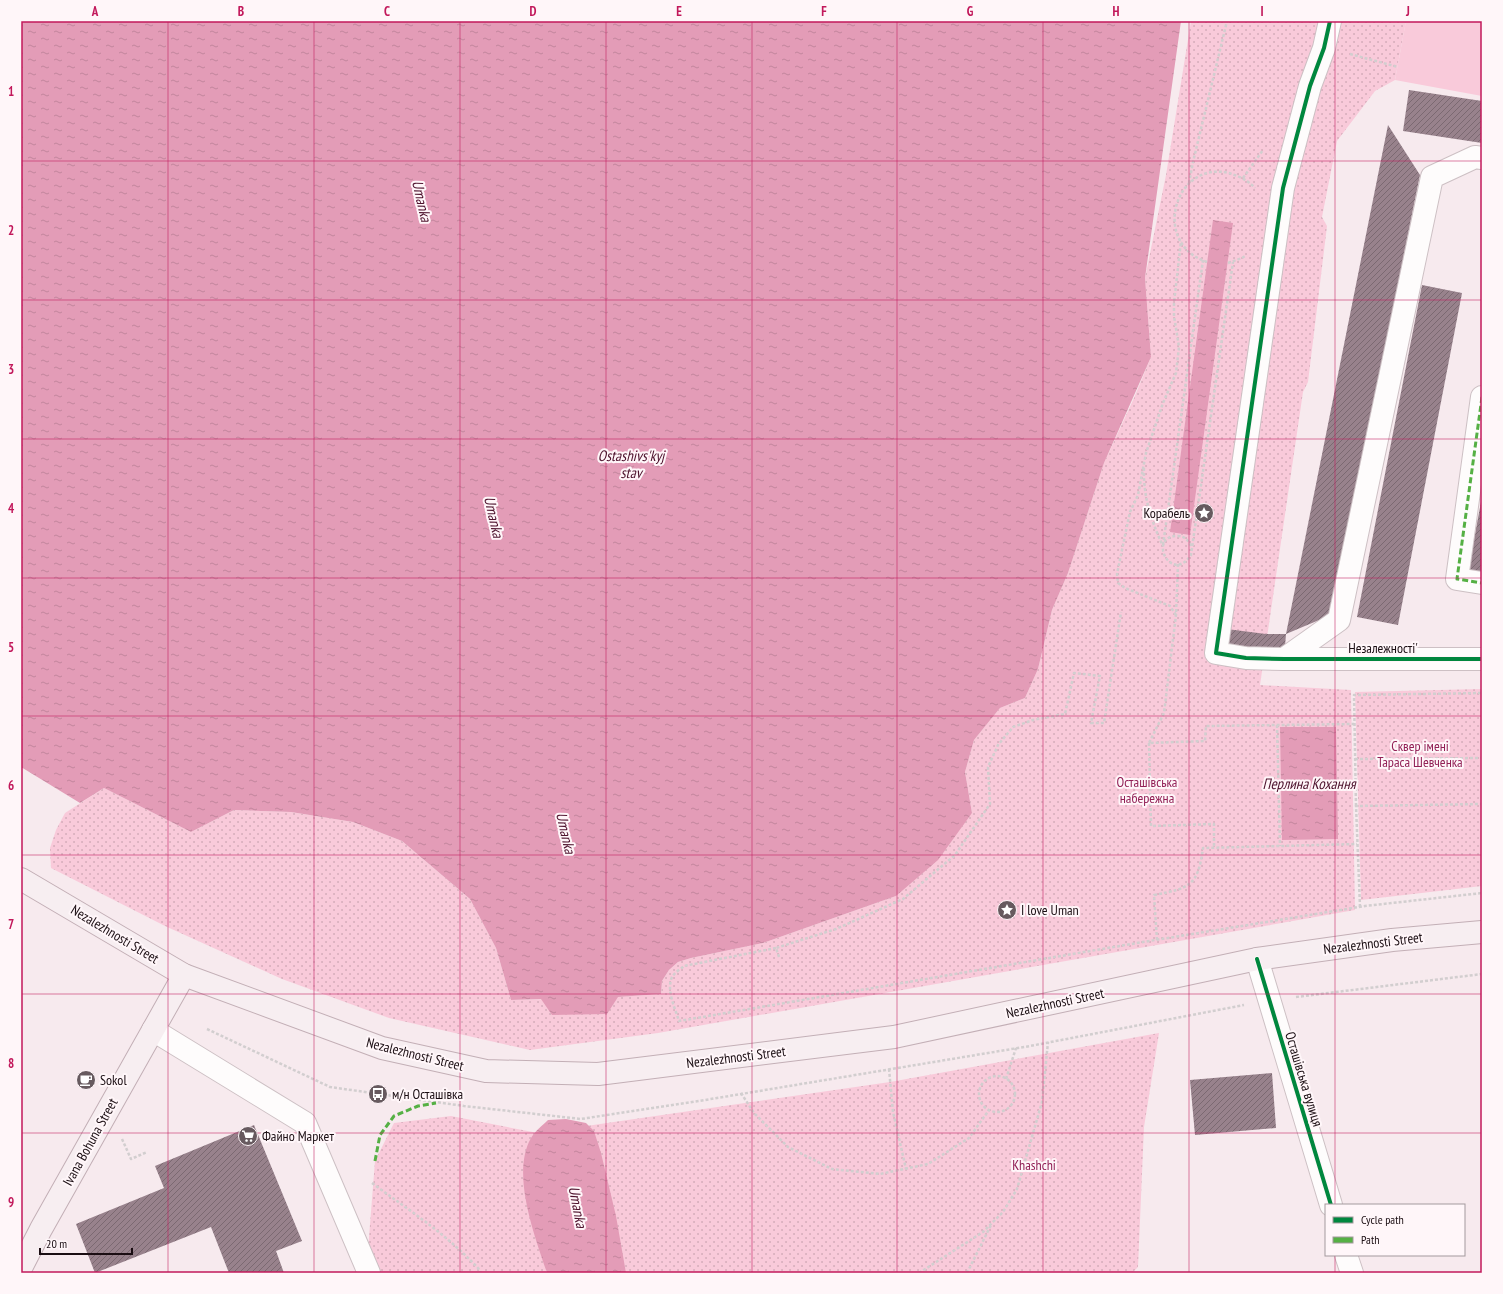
<svg xmlns="http://www.w3.org/2000/svg" width="1503" height="1294" viewBox="0 0 1503 1294" font-family="'PT Sans Narrow',sans-serif">
<defs>
<pattern id="green-dots" width="8" height="8" patternUnits="userSpaceOnUse"><rect width="8" height="8" fill="#f9cada"/><path d="M2 2h.1M6 6h.1" fill="none" stroke="#d5acba" stroke-width="1.8" stroke-linecap="round"/></pattern>
<pattern id="water-ripples" width="26" height="14" patternUnits="userSpaceOnUse"><rect width="26" height="14" fill="#e39cb7"/><path d="M2 4q2-2 4 0t4 0M15 11q2-2 4 0t4 0" fill="none" stroke="#c2859c"/></pattern>
<pattern id="building-hatch" width="6" height="6" patternUnits="userSpaceOnUse"><rect width="6" height="6" fill="#98828c"/><path d="M-1 1l2-2M0 6l6-6M5 7l2-2" fill="none" stroke="#7b6971"/></pattern>
</defs>
<rect width="100%" height="100%" fill="#f7eaee"/>
<g fill="url(#green-dots)">
<polygon points="1191,21 1406,21 1395,80 1375,91 1337,141 1322,217 1327,226 1308,382 1303,392 1260,685 1351,690 1355,910 658,1033 530,1050 389,1018 282,979 165,926 51,868 50,848 56,830 65,813 104,788 191,832 234,810 291,812 353,822 402,841 470,899 496,948 511,1000 618,997 661,994 662,981 669,970 678,962 691,958 763,943 896,896 972,813 965,772 974,740 1000,708 1025,698 1038,669 1052,610 1068,573 1104,463 1134,398 1151,357 1145,278 1166,175"/>
<polygon points="1482,689 1482,886 1361,900 1355,692"/>
<polygon points="1159,1033 1144,1127 1138,1267 1132,1273 378,1273 368,1250 375,1161 394,1123 451,1116 538,1133 890,1082"/>
</g>
<polygon fill="#f9cada" points="1406,21 1482,21 1482,96 1395,80"/>
<g fill="url(#water-ripples)">
<polygon points="21,21 1181,21 1145,278 1151,357 1104,463 1068,573 1052,610 1038,669 1025,698 1000,708 974,740 965,772 972,813 938,860 896,896 763,943 691,958 678,962 669,970 662,981 661,994 618,997 607,1014 552,1015 541,999 511,1000 496,948 470,899 402,841 353,822 291,812 234,810 191,832 104,788 80,803 21,767"/>
<polygon points="1213,220 1233,223 1190,535 1170,532"/>
<polygon points="1280,727 1336,727 1338,839 1282,840"/>
<path d="M566,1119L586,1123L594,1131L601,1153L616,1216L626,1273H548L546,1270C534,1234 511,1173 531,1138C535,1131 543,1125 548,1120Z"/>
</g>
<g fill="url(#building-hatch)">
<polygon points="1409,90 1482,101 1482,143 1403,131"/>
<polygon points="1388,125 1420,175 1331,615 1286,634"/>
<polygon points="1422,285 1462,293 1398,625 1357,617"/>
<polygon points="1481,502 1482,502 1482,574 1468,571"/>
<polygon points="1219,628 1266,634 1286,634 1284,659 1216,653"/>
<polygon points="1272,1073 1276,1128 1195,1135 1190,1080"/>
<polygon points="254,1125 302,1241 276,1251 284,1273 229,1273 211,1227 95,1273 76,1224 164,1188 155,1166"/>
</g>
<g fill="none" stroke-linecap="round" stroke-linejoin="round">
<defs>
<g id="minor">
<polyline points="1330,21 1324,48 1310,86 1283,188 1216,653 1246,658 1284,659 1482,659"/>
<polyline points="1482,397 1457,579 1482,583"/>
<polyline points="1284,659 1339,620 1432,177 1475,157 1482,158"/>
<polyline points="1257,959 1331,1205"/>
<polyline points="153,1030 305,1123 369,1273"/>
<polyline points="1346,1255 1352,1273"/>
</g>
<g id="major">
<polyline points="21,879 184,975 382,1048 486,1071 598,1074 894,1037 1257,959 1392,940 1482,932"/>
<polyline points="21,1268 41,1229 184,975"/>
</g>
</defs>
<use href="#minor" stroke="#cdc0c4" stroke-width="24"/>
<use href="#major" stroke="#c3afb6" stroke-width="24"/>
<g stroke="#d2cecf" stroke-width="2.5" stroke-dasharray="3 2" stroke-linecap="butt">
<polyline points="1350,54 1398,67"/>
<polyline points="1243,178 1263,150"/>
<polyline points="1189,183 1193,162 1227,21"/>
<path d="M1207,262C1150,243 1175,160 1229,173C1238,176 1248,180 1255,188"/>
<polyline points="1228,263 1242,258 1245,256"/>
<path d="M1144,468C1143,496 1151,520 1162,544"/>
<polyline points="1163,545 1203,260"/>
<path d="M1191,546C1188,540 1185,536 1177,536C1147,536 1171,585 1191,555L1233,262"/>
<polyline points="1178,564 1176,615 1164,713 1149,743 1205,741 1206,726 1354,724"/>
<polyline points="1176,615 1170,606 1125,588 1118,583 1117,574 1127,526 1130,512 1138,495 1146,453 1163,403 1176,373 1179,347 1174,316 1174,303 1181,241"/>
<polyline points="1277,725 1280,846"/>
<polyline points="1149,743 1151,826 1214,824 1214,848"/>
<polyline points="1355,759 1482,758"/>
<polyline points="1356,806 1354,695 1482,693"/>
<polyline points="1360,907 1356,806 1482,804"/>
<path d="M1157,940L1154,895C1190,888 1198,886 1203,848L1357,844"/>
<path d="M776,948L684,966C681,969 675,972 672,977C666,990 675,1008 679,1021L1143,942L1365,906L1482,893"/>
<polyline points="779,957 776,948 836,929 903,899 955,855 990,804 988,767 998,745 1013,727 1033,720 1065,714 1074,673 1100,676 1091,723 1104,723 1121,612"/>
<polyline points="1296,997 1482,974"/>
<polyline points="207,1029 330,1087 464,1106 581,1119 705,1100 1030,1046 1244,1005"/>
<polyline points="889,1069 893,1112 906,1169"/>
<circle cx="997" cy="1094" r="18"/>
<polyline points="1006,1079 1016,1048"/>
<polyline points="741,1093 754,1113 788,1147 832,1169 880,1174 928,1164 969,1138 989,1110"/>
<polyline points="122,1139 131,1159 147,1152"/>
<path d="M372,1183C410,1211 445,1233 478,1268L481,1273"/>
<polyline points="919,1273 983,1232 1003,1212 1017,1189 1042,1102 1048,1042"/>
<polyline points="967,1273 991,1225"/>
</g>
<use href="#minor" stroke="#fefcfc" stroke-width="22"/>
<use href="#major" stroke="#f7eef1" stroke-width="22"/>
<g stroke="#55b044" stroke-width="3" stroke-dasharray="6 3" stroke-linecap="butt">
<polyline points="1482,397 1457,579 1482,583"/>
<polyline points="375,1161 380,1135 394,1116 418,1106 436,1103"/>
</g>
<defs>
<g id="cycleway">
<polyline points="1330,21 1324,48 1310,86 1283,188 1216,653 1246,658 1284,659 1482,659"/>
<polyline points="1257,959 1331,1205"/>
</g>
</defs>
<use href="#cycleway" stroke="#fff6f9" stroke-width="6"/>
<use href="#cycleway" stroke="#00873e" stroke-width="4"/>
</g>
<path fill="none" stroke="#c2185b" stroke-width="1" stroke-opacity="0.55" d="M168,21V1273M314,21V1273M460,21V1273M606,21V1273M752,21V1273M897,21V1273M1043,21V1273M1189,21V1273M1335,21V1205M21,161H1482M21,300H1482M21,439H1482M21,578H1482M21,716H1482M21,855H1482M21,994H1482M21,1133H1482M1335,1255V1273"/>
<defs>
<symbol id="sight-disc" viewBox="-11 -11 22 22"><circle r="9.5" fill="#675a5f" stroke="#fff6f9"/><path d="M0-6L1.8-2.2L6-1.7L2.9 1.2L3.7 5.4L0 3.3L-3.7 5.4L-2.9 1.2L-6-1.7L-1.8-2.2Z" fill="#fff"/></symbol>
<symbol id="cafe-disc" viewBox="-11 -11 22 22"><circle r="9.5" fill="#675a5f" stroke="#fff6f9"/><path d="M-5.5-4.5H6V0H3Q3 3.5 0 3.5H-2.5Q-5.5 3.5-5.5 0ZM3-3.2v2h1.7v-2ZM-6 4.5H4V6H-6Z" fill="#fff"/></symbol>
<symbol id="bus-disc" viewBox="-11 -11 22 22"><circle r="9.5" fill="#675a5f" stroke="#fff6f9"/><path d="M-5-6H5V4H4V6H2V4H-2V6H-4V4H-5ZM-3.5-4V0h7V-4ZM-3.5 1.2v1.5H-2V1.2ZM2 1.2v1.5H3.5V1.2Z" fill="#fff"/></symbol>
<symbol id="supermarket-disc" viewBox="-11 -11 22 22"><circle r="9.5" fill="#675a5f" stroke="#fff6f9"/><path d="M-6-5.5h2.5l.6 2H6L4.5 2H-2.5L-4.4-4H-6ZM-1.5 3.2a1.3 1.3 0 1 0 .1 0ZM3 3.2a1.3 1.3 0 1 0 .1 0Z" fill="#fff"/></symbol>
</defs>
<g fill-rule="evenodd">
<use href="#sight-disc" x="1193" y="502" width="22" height="22"/>
<use href="#sight-disc" x="996" y="899" width="22" height="22"/>
<use href="#cafe-disc" x="75" y="1069" width="22" height="22"/>
<use href="#bus-disc" x="367" y="1083" width="22" height="22"/>
<use href="#supermarket-disc" x="237" y="1125" width="22" height="22"/>
</g>
<g text-anchor="middle" dominant-baseline="central" stroke-width="4" stroke-linejoin="round" paint-order="stroke">
<g font-size="14" fill="#1a0d12" stroke="#fff6f9" text-anchor="start">
<text x="1190" y="513" text-anchor="end">Корабель</text>
<text x="1021" y="910">I love Uman</text>
<text x="100" y="1080">Sokol</text>
<text x="392" y="1094">м/н Осташівка</text>
<text x="262" y="1136">Файно Маркет</text>
</g>
<g font-size="14" fill="#1a0d12" stroke="#fff6f9">
<text x="1383" y="648">Незалежності'</text>
<text transform="translate(115 934) rotate(31)">Nezalezhnosti Street</text>
<text transform="translate(1373 943) rotate(-7)">Nezalezhnosti Street</text>
<text transform="translate(1055 1003) rotate(-12)">Nezalezhnosti Street</text>
<text transform="translate(415 1054) rotate(14)">Nezalezhnosti Street</text>
<text transform="translate(736 1057) rotate(-7)">Nezalezhnosti Street</text>
<text transform="translate(1304 1079) rotate(73)">Осташівська вулиця</text>
<text transform="translate(90 1142) rotate(-61)">Ivana Bohuna Street</text>
</g>
<g font-size="14" fill="#922056" stroke="#fff6f9">
<text x="1420" y="746">Сквер імені<tspan x="1420" dy="16">Тараса Шевченка</tspan></text>
<text x="1147" y="782">Осташівська<tspan x="1147" dy="16">набережна</tspan></text>
<text x="1034" y="1165">Khashchi</text>
</g>
<g font-size="15" font-style="italic" fill="#4d112c" stroke="#fff6f9">
<text transform="translate(422 201) rotate(77)">Umanka</text>
<text x="631" y="455">Ostashivs'kyj<tspan x="631" dy="17">stav</tspan></text>
<text transform="translate(494 517) rotate(77)">Umanka</text>
<text x="1309" y="783">Перлина Кохання</text>
<text transform="translate(566 833) rotate(77)">Umanka</text>
<text transform="translate(578 1207) rotate(79)">Umanka</text>
</g>
</g>
<rect width="1503" height="1294" fill="none" stroke="#fff6f9" stroke-width="44"/>
<rect x="1325" y="1204" width="140" height="52" fill="#fff6f9" stroke="#a3999d"/>
<rect x="1333" y="1217" width="20" height="6" fill="#00873e" stroke="#a3999d"/>
<text x="1361" y="1224" font-size="12" fill="#1a0d12">Cycle path</text>
<rect x="1333" y="1237" width="20" height="6" fill="#55b044" stroke="#a3999d"/>
<text x="1361" y="1244" font-size="12" fill="#1a0d12">Path</text>
<path d="M40 1248v6h92v-6" fill="none" stroke="#1a0d12" stroke-width="2"/>
<text x="46" y="1248" font-size="12" fill="#1a0d12" stroke="#fff6f9" stroke-width="3" paint-order="stroke">20 m</text>
<rect x="22" y="22" width="1459" height="1250" fill="none" stroke="#c2185b" stroke-width="1.5"/>
<g font-size="13" text-anchor="middle" font-weight="bold" fill="#c2185b">
<text x="95" y="16">A</text>
<text x="241" y="16">B</text>
<text x="387" y="16">C</text>
<text x="533" y="16">D</text>
<text x="679" y="16">E</text>
<text x="824" y="16">F</text>
<text x="970" y="16">G</text>
<text x="1116" y="16">H</text>
<text x="1262" y="16">I</text>
<text x="1408" y="16">J</text>
<text x="11" y="96">1</text>
<text x="11" y="235">2</text>
<text x="11" y="374">3</text>
<text x="11" y="513">4</text>
<text x="11" y="652">5</text>
<text x="11" y="790">6</text>
<text x="11" y="929">7</text>
<text x="11" y="1068">8</text>
<text x="11" y="1207">9</text>
</g>
</svg>
